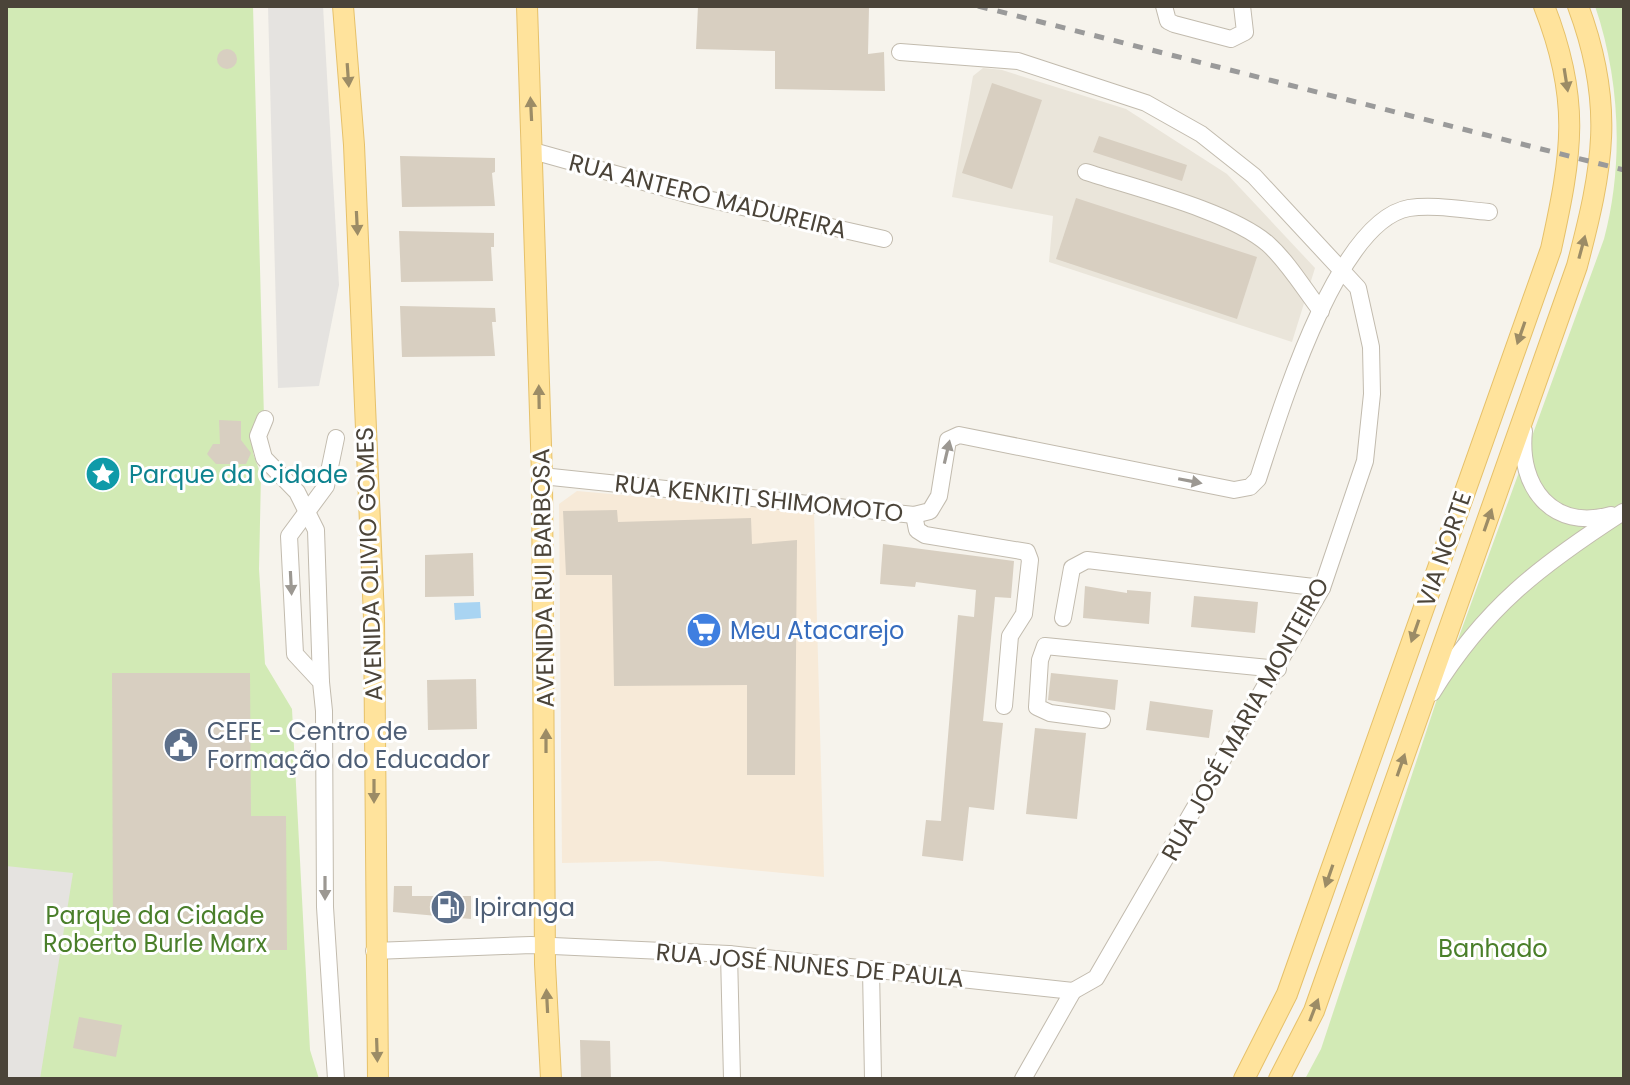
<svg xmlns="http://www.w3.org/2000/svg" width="1630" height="1085" viewBox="0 0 1630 1085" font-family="Poppins,sans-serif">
<rect width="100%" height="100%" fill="#f6f3ec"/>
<polygon fill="#eae5da" points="983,68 1002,70 1126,109 1227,174 1315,268 1292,342 1049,262 1053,216 952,197 973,76"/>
<polygon fill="#f7ead8" points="577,491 814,512 824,877 659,861 562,863 559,504"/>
<g fill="#d2eab5">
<polygon points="6,6 253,6 264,418 256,434 253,453 261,475 259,569 265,664 292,709 310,1050 319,1079 6,1079"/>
<path d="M1595,6H1624V1079H1305L1321,1049L1445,675L1604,239C1624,164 1620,79 1595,6Z"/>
</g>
<g fill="#e5e3e0">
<polygon points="268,6 323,6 339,285 319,386 278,388"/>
<polygon points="6,866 73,873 40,1079 6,1079"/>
</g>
<polygon fill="#a9d4f2" points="480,602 481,618 455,620 454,603"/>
<g fill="#d8cfc1">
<polygon points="698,6 869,7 868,54 884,52 885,91 775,89 775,51 696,49"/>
<circle cx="227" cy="59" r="10"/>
<polygon points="992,83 1042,100 1012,189 962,173"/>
<polygon points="1099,136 1187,165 1182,181 1093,152"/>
<polygon points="400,156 495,158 495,172 492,173 495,206 402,207"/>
<polygon points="1076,198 1257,257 1237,319 1056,259"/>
<polygon points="399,231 494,233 494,247 491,247 493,281 401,282"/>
<polygon points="400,306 495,308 496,322 492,322 495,356 402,357"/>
<polygon points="219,420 241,421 241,440 251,453 246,464 216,464 207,454 213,444 220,444"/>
<polygon points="617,510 618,522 751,518 752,544 797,540 795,775 747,775 747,685 614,686 612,575 566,575 563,511"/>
<polygon points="883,544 1014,561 1011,598 995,597 983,721 1003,723 994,810 969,807 963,861 922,856 926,820 941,821 958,615 974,617 976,590 916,582 915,587 880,584"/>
<polygon points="473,553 474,596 425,597 425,555"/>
<polygon points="1085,586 1127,593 1127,590 1151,592 1149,624 1083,618"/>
<polygon points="1194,596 1258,602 1255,633 1191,627"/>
<polygon points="112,673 250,673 251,816 286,816 287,950 113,950"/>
<polygon points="1051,673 1118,680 1115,710 1048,700"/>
<polygon points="476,679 477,729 428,730 427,680"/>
<polygon points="1150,701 1213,710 1209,738 1146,730"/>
<polygon points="1035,728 1086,733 1077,819 1026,814"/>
<polygon points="394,886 412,886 412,896 471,896 471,919 393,912"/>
<polygon points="79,1017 122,1025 116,1057 73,1048"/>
<polygon points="580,1040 610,1041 611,1079 581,1079"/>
</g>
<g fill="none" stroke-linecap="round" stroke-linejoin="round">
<defs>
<g id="minor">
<polyline points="1164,6 1168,21 1174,24 1231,39 1245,32 1242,6"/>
<polyline points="900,52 1018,61 1146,103 1201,134 1254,176 1358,288 1371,347 1372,394 1365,461 1322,588 1096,978 1073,991"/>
<polyline points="533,151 694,196 884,239"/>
<path d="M1086,172C1135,188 1230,211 1268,244C1288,262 1304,289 1321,311"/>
<polyline points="265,419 258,436 264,458 297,492 316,530 321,682"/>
<path d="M1524,431C1518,487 1552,531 1611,515"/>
<path d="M542,476L914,515L930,511L939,496L948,440L959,435L1234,490L1250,487L1258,479C1279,415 1336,221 1409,208C1434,204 1464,210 1489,212"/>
<polyline points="914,515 917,530 925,535 1027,552 1030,560 1024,614 1010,636 1004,706"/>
<polyline points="1063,618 1072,568 1087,560 1322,588"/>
<path d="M1432,693C1485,607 1541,565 1623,512"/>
<polyline points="1102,720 1050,713 1037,707 1040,660 1045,646 1278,669"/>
<polyline points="374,951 531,945 729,954 1073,991"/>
<polyline points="729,954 732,1079"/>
<polyline points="871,969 873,1079"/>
<polyline points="336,1079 325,907 324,711 321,682 295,654 289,536 326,486 336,438"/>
<polyline points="1023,1079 1073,991"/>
</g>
<g id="major">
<polyline points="343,6 354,145 374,618 378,1079"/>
<polyline points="527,6 542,476 545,964 551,1079"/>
<path d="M1244,1079L1287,994L1551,249C1572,153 1581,100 1544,6"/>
<path d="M1279,1079L1314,1011L1577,266C1603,167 1615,105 1578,6"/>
</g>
</defs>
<use href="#minor" stroke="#c2bbae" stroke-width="18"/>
<use href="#major" stroke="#e6c16a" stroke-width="22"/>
<use href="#minor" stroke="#fff" stroke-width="16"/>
<use href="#major" stroke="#ffe39c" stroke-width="20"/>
<polyline stroke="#9a9a9a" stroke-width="5" stroke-dasharray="10 10" stroke-linecap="butt" points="978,6 1624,170"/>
</g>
<defs><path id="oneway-solid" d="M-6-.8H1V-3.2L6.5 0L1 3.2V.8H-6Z" transform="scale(2)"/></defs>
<g fill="#9c8c66">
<use href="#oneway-solid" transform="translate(348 75) rotate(86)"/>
<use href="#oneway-solid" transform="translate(1566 80) rotate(81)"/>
<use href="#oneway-solid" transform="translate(531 109) rotate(-93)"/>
<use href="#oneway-solid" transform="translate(357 223) rotate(87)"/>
<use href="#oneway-solid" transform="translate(1582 247) rotate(-75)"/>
<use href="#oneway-solid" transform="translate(1521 333) rotate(109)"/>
<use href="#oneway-solid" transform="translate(539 397) rotate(-91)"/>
<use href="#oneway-solid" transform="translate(1488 520) rotate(-71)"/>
<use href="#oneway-solid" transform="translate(1415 631) rotate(109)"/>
<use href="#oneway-solid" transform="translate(546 741) rotate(-90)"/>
<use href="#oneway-solid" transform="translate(1401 765) rotate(-71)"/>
<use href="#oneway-solid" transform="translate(374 791) rotate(90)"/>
<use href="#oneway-solid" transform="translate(1329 876) rotate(109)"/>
<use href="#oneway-solid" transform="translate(547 1001) rotate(-93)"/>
<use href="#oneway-solid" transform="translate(1314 1010) rotate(-69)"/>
<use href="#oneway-solid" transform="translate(377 1050) rotate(88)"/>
</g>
<g fill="#9c9892">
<use href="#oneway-solid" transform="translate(947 452) rotate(-77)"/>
<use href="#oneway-solid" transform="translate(1190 481) rotate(11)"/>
<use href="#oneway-solid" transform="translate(291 583) rotate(87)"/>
<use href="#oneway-solid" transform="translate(325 888) rotate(90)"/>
</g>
<defs>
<symbol id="sight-disc" viewBox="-11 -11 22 22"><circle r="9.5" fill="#0f9aa8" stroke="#fff"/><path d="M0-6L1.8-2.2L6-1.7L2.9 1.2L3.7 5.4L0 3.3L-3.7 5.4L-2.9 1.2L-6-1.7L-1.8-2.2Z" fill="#fff"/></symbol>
<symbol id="supermarket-disc" viewBox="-11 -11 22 22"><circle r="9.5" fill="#3f7fe0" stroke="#fff"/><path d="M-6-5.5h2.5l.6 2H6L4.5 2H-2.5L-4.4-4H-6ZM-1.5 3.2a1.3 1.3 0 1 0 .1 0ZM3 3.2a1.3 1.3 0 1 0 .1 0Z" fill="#fff"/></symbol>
<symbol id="civic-disc" viewBox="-11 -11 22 22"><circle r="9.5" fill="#5c6f8a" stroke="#fff"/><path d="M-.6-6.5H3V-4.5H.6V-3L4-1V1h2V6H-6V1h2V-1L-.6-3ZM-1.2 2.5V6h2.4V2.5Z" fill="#fff"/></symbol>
<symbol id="fuel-disc" viewBox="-11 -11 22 22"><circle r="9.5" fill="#5c6f8a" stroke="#fff"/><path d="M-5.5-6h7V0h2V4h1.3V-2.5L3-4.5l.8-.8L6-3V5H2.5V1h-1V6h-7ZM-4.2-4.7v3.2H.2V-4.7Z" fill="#fff"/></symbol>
</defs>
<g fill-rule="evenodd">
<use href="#sight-disc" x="83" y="454" width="40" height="40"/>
<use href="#supermarket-disc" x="684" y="610" width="40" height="40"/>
<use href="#civic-disc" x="161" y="725" width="40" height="40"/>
<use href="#fuel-disc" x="428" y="887" width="40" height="40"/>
</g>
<g text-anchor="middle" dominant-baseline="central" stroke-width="6" stroke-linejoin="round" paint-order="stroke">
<g font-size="24" fill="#4b4439" stroke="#fff">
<text transform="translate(708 196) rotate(14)">RUA ANTERO MADUREIRA</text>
<text transform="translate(759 498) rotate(6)">RUA KENKITI SHIMOMOTO</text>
<text transform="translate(1444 549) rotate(-71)">VIA NORTE</text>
<text transform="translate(369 564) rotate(-92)">AVENIDA OLIVIO GOMES</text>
<text transform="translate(543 578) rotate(-91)">AVENIDA RUI BARBOSA</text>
<text transform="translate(1245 719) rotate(-61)">RUA JOSÉ MARIA MONTEIRO</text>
<text transform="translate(810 965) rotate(5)">RUA JOSÉ NUNES DE PAULA</text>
</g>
<g font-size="24" fill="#0d838f" stroke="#fff" text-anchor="start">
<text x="129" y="474">Parque da Cidade</text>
</g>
<g font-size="24" fill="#366cbe" stroke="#fff" text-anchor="start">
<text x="730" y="630">Meu Atacarejo</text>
</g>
<g font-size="24" fill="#4e5e75" stroke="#fff" text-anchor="start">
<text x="207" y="731">CEFE - Centro de<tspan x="207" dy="28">Formação do Educador</tspan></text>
<text x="474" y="907">Ipiranga</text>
</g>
<g font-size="24" fill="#4a7f2a" stroke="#fff">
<text x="155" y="915">Parque da Cidade<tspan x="155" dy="28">Roberto Burle Marx</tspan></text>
<text x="1493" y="948">Banhado</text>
</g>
</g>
<rect width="1630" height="1085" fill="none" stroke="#4b4439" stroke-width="16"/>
</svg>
